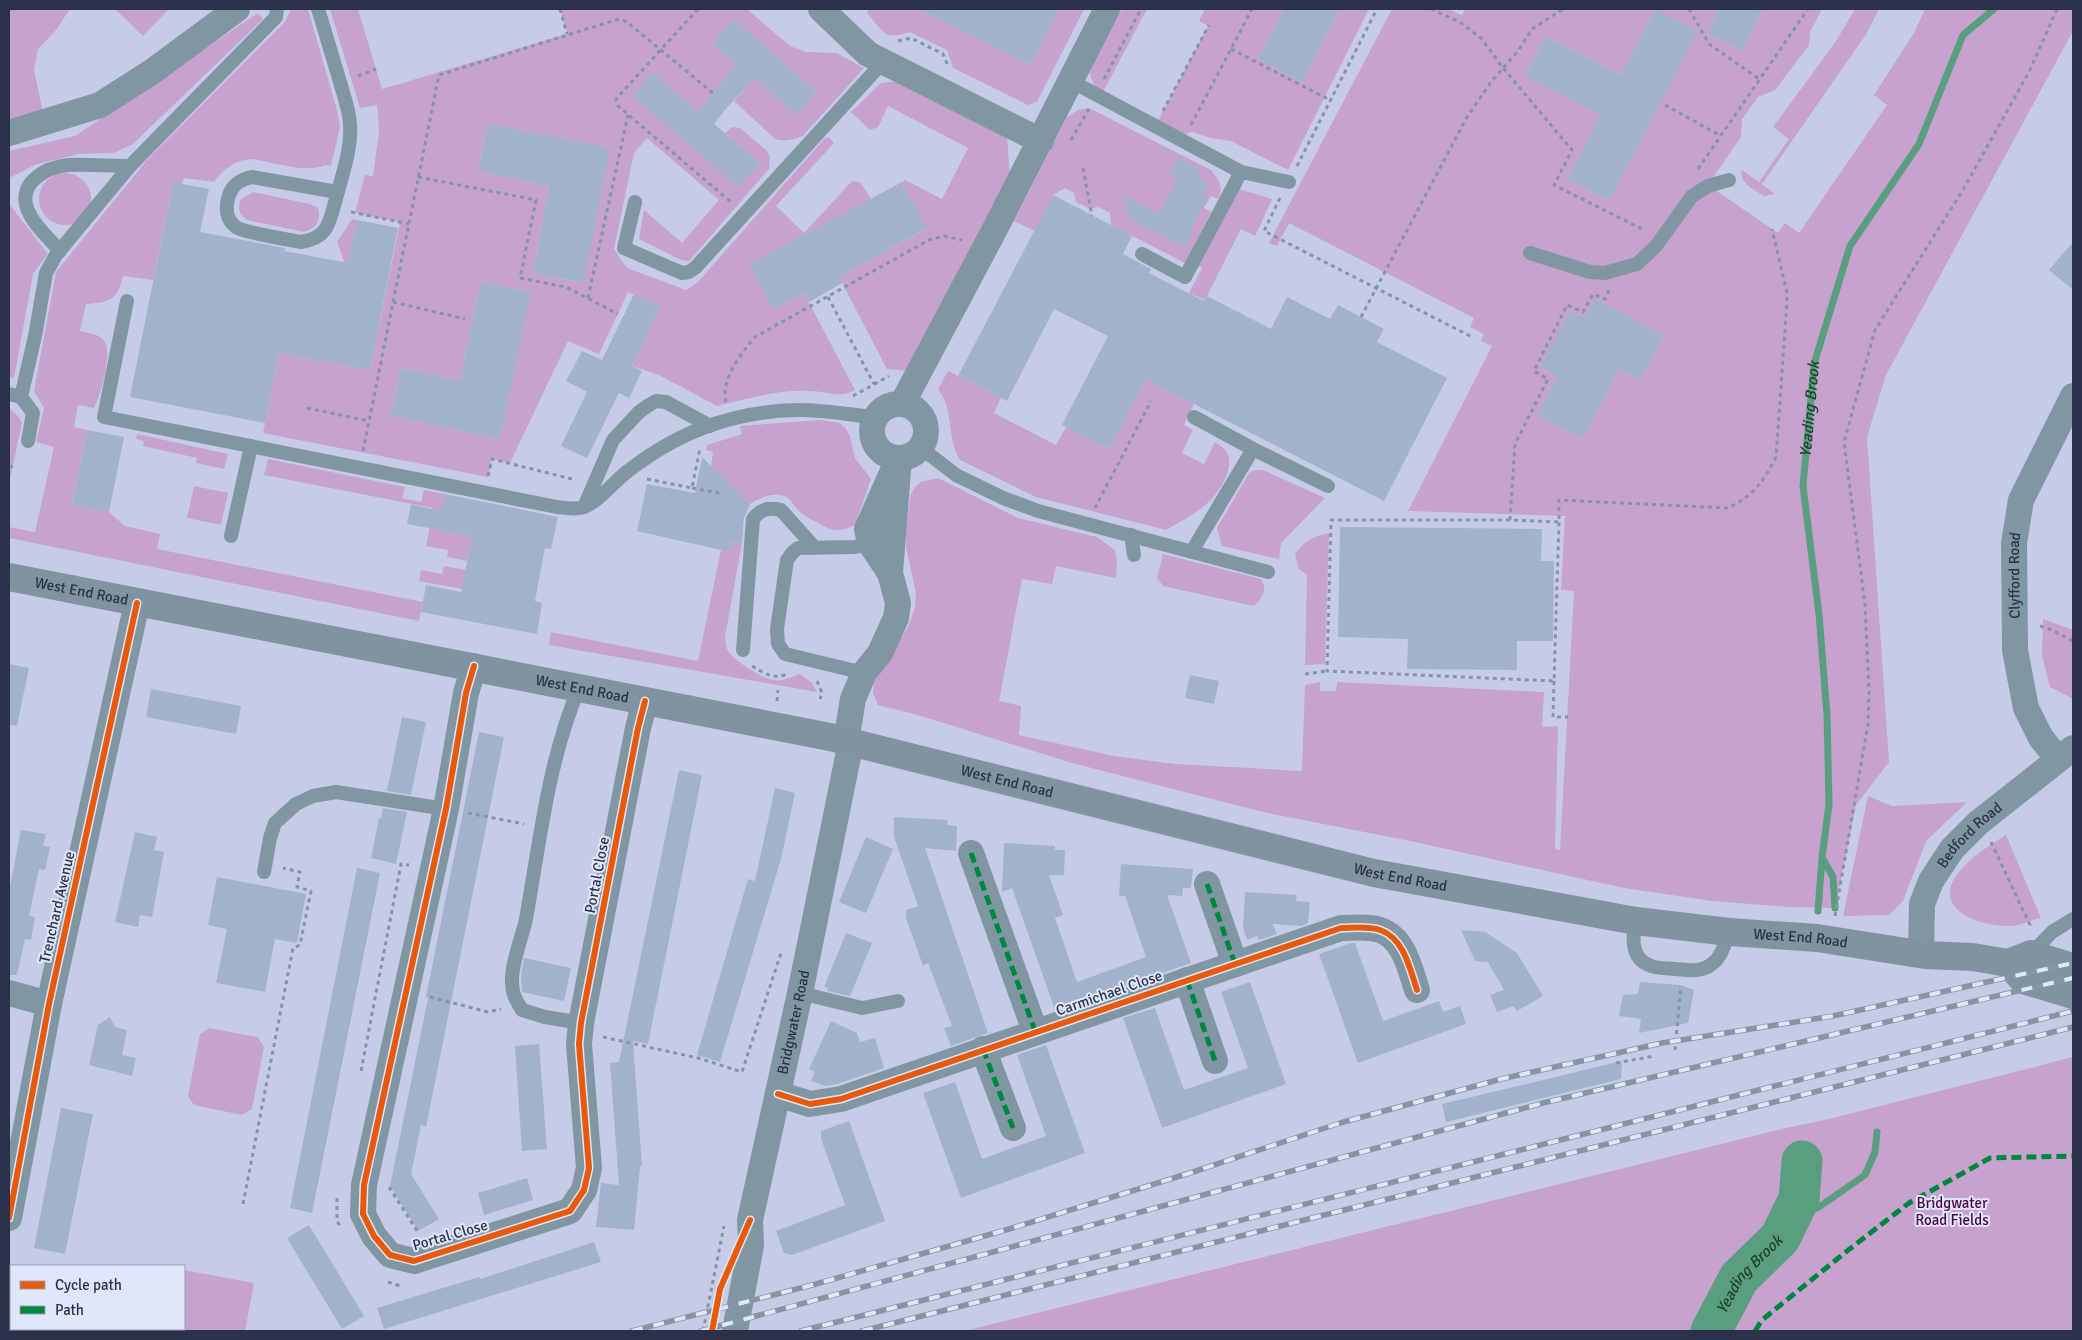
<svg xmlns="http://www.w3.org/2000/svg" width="2082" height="1340" viewBox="0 0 2082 1340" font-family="Signika,sans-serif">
<rect width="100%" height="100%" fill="#c6cce8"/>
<g fill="#c7a2cf" fill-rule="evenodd">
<polygon points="9,9 70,9 56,30 38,49 34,70 43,112 9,119"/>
<polygon points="115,9 169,9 143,36"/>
<path d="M291,9H308L337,110L340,127L331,166L325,165C308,174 272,162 253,159C236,159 223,169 214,182L184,178L182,184L173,182L153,280L123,276C117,301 110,302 86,304L80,331C89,333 100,334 105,342C112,354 101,395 94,408L78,405L74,427L87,430L72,504L109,512L125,526L160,534L157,549L423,602L419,621L9,538V527L35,532L54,447L36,442L44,408L34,391L56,272L147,160L285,22Z"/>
<path d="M330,9H358L382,89L567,34L560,9H747L790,46L806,52L837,53L864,68L803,136C793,140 786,142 775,139L734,101L754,78L797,115L817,92L734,19L712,44L736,65L698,111L652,72L739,187L760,163L725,133L732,127L740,128L766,150L770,157L769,169L689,261L681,260L639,239L644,210L682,243L719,200L647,138L634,153L614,249L627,268L686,290L697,283L824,139L829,137L834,143L776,206L804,233L852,181L861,183L871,199L750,264L773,309L804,293L855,390C842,399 825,391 810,391C778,389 748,399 717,406L659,375L632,366L660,306L628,292L599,354L568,341L510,463L492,459L488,477L263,433L279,353L370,370L400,222L355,213L365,175L373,176L379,132L377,105L360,108ZM487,124L609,148L583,283L533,273L549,186L478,171ZM481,282L530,292L500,439L391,416L401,368L460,380Z"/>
<path d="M869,9H918L1030,65L1058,9H1084L1037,102L1028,105L953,68L947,50L910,32C883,41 884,32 867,13Z"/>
<polygon points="1124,9 1147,9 1103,92 1095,87 1088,70 1119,12"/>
<polygon points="1205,9 1284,9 1258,59 1302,82 1340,9 1369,9 1288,170 1231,141 1210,138 1192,132 1182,135 1158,121 1208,26 1199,21"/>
<path d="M1392,9H1448L1462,15L1465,9H1719L1707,34L1742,51L1763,9H1822L1810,32L1809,45L1775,90L1758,97L1742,119L1741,137L1708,185L1778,233L1785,223L1799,233L1887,105L1874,95L1914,33L1925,9H2073V31L1886,375L1867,437L1889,762L1856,805L1835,908L1789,907L1712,901L1624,888L1410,841L1263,812L1072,763L918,715L878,705L873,693L874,683L908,627L915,608L916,593L906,547V533L910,496L915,487L921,482L938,478L1018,518L1097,537L1115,550L1117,563L1116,578L1056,566L1052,584L1022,579L999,701L1021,706L1019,735L1114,756L1175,764L1302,771L1305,685L1320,682V691H1336L1337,682L1544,692L1542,727L1558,726L1555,849L1560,850L1574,591L1561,590L1565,516L1408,511L1492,346L1481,341L1484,334L1470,327L1474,318L1289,223L1277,246L1269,243ZM1655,9L1697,31L1609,201L1567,180L1601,115L1525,76L1546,36L1621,75ZM1595,299L1664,335L1640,380L1619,369L1583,439L1538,415L1557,376L1541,367L1570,311L1585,318Z"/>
<path d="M1855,9H1879L1867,33L1762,184L1775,194L1764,196C1754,189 1739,184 1742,170L1759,182L1789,139L1773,127L1836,41Z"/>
<polygon points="258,13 263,19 133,144 114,153 79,154 37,164 9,178 9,151 75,136"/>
<polygon points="900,81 1007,136 1010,179 912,371 887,369 839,277 926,229 902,182 905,180 942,199 968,148 888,106 878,127 870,130 851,112 881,83"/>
<path d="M1089,108L1211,170C1219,180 1224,187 1218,199L1211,196L1204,208L1211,212L1185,263L1111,225L1110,213L1099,207L1090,209L1076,202L1074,193L1065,188L1053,195L1035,231L1014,221L1067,117L1078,110Z"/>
<circle cx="65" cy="199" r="26"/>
<polygon points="1239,189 1272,199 1255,236 1241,229 1205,300 1189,293 1202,268 1197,265"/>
<path d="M253,192L310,204L318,208C321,221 317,228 304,232L247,220C239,214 238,210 240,200Z"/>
<polygon points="9,204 48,254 33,274 14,378 9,377"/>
<polygon points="352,219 357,220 347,268 343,268 344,261 337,242"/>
<path d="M1152,365L1161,387L1194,404L1184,425L1193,430L1182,453L1204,464L1215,442C1229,451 1232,457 1227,474C1216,504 1192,515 1166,530L1036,497L960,460C946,437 955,412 938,389L948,371L1001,398L994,413L1056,445L1066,427L1109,449Z"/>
<polygon points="9,408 18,416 22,423 9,484"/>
<path d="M820,420L839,423L846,429L850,436L855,458L871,479L855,525C838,533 832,531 816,522C810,519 804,516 799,511C796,508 793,503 789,499C778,490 760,497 750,504L711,467L713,452L706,450L707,445L742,434L740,426Z"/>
<polygon points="137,434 228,454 224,469 196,463 197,458 143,446 144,441 136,439"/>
<polygon points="268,459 405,487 402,498 421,502 424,490 445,494 438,529 472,536 467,561 447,557 448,550 426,546 433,508 264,475"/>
<polygon points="1255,470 1263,470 1325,498 1281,543 1279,559 1222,546 1217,528 1249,473"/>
<polygon points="194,486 228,493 221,525 187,518"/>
<path d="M1329,533L1325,664L1305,665L1307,575L1299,569L1295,554C1306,540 1311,537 1329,533Z"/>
<path d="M732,541L742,543L725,637C726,641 726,646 727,649C732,660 762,678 773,680C782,682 791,677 800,674L812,683L817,692L549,645L551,632L698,661L721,550H730Z"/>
<path d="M1163,554L1261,579C1268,589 1263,598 1254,606L1163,586L1157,578Z"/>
<polygon points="444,566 466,570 462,589 419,581 421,570 442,574"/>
<polygon points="2043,619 2073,630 2073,699 2050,687 2042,656"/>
<polygon points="1868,796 1892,806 1967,802 1926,841 1903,901 1889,915 1843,916"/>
<path d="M2006,835L2041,918C2033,920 2026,923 2018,925C1999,929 1952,920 1950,895C1948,870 1989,846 2006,835Z"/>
<polygon points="209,1028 258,1037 264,1047 252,1109 242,1115 194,1105 188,1096 200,1034"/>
<polygon points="2073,1057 2073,1331 964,1331 1786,1128 1829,1119"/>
<polygon points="184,1270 254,1283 245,1331 148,1331 148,1329 184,1329"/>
</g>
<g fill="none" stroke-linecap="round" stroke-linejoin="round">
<g stroke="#5a9e80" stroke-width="7">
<polyline points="1823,859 1833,877 1835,908"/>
<path id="s1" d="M1818,911L1822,858L1829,804L1827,715L1819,614L1803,486L1814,364L1850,246L1919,144L1963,35L1994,9"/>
<polyline points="1789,1220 1819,1207 1865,1175 1875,1152 1877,1132"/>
</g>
<path stroke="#5a9e80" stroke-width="41" id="s2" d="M1711,1331L1739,1278L1780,1238L1799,1199L1802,1161"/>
</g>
<g fill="#a3b2cc">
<polygon points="918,9 1059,9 1030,65"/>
<polygon points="1284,9 1340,9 1302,82 1258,59"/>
<polygon points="1655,9 1698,31 1609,201 1567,180 1601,115 1525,76 1546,36 1621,75"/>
<polygon points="1719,9 1763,9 1742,51 1707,34"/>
<polygon points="734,19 817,92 797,115 754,78 725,110 714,124 760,163 739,187 632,96 652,72 698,111 736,65 712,44"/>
<polygon points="487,124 610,148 584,283 533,273 549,186 478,171"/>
<polygon points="1178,157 1201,170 1197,177 1208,183 1203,193 1208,197 1190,231 1193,233 1185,247 1130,219 1122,194 1159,214 1177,179 1169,175"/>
<polygon points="173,182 209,189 200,232 285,248 284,251 348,263 357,220 398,228 370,370 279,353 265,423 130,397"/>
<polygon points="902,182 927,228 839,277 842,283 809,302 804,293 773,309 749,264"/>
<polygon points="1053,195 1132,236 1123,254 1151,269 1149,273 1204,301 1207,296 1271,329 1287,297 1330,319 1338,305 1384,329 1377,342 1447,378 1384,501 1145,379 1109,449 1062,425 1108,336 1054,309 1007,401 958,376"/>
<polygon points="2073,242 2073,290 2049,270"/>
<polygon points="481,282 531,292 500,439 391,416 401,368 460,380"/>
<polygon points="634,294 660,306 632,366 642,371 629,398 619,393 587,458 561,446 587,392 566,381 582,351 602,360"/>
<polygon points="1595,299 1664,335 1640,380 1619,369 1583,439 1537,415 1557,376 1540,367 1570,311 1585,318"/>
<polygon points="87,430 124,437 109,512 72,505"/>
<polygon points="702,457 750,504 744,518 742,543 732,541 730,550 721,550 637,531 647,484 695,493"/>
<polygon points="445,494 558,517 551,549 545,548 535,601 542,603 537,634 421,612 426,585 461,592 472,536 407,524 411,504 441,511"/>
<polygon points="1340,527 1542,529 1541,561 1554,561 1553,641 1517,641 1517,670 1407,669 1408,639 1338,637"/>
<polygon points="9,664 29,668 17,726 9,725"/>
<polygon points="1190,675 1219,681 1214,704 1185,698"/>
<polygon points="151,689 241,706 236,734 146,717"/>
<polygon points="402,717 426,722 411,795 387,791"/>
<polygon points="479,732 504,737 426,1127 421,1125 411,1174 439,1219 418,1231 390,1186 428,998 426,997"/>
<polygon points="679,770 702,775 648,1044 633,1041 642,1166 640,1167 634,1230 596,1227 601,1183 619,1185 610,1063 619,1062"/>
<polygon points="775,788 795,793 781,859 720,1062 697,1055 748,879 755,881"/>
<polygon points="383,808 407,812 396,864 371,858 379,818 381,819"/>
<polygon points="894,817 948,820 947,825 957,826 956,851 925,848 988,1033 951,1046 944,1028 952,1026 928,963 923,966 906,918 906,910 918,906 894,837"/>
<polygon points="21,830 46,834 43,846 50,847 45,870 39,869 29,916 35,917 31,940 25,939 17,975 9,975 9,892"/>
<polygon points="135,832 157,837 154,850 164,852 152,917 140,915 138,927 115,922"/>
<polygon points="866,837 893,849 866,913 839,902"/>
<polygon points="1004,843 1055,846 1055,850 1065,850 1064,875 1049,875 1063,915 1055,918 1077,982 1146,957 1125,896 1119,896 1121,864 1193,869 1191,888 1183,888 1182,896 1167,895 1191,963 1055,1010 1012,888 1002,892"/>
<polygon points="357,868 380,873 312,1213 290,1208"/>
<polygon points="217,877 306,894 297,943 275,939 265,992 216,983 227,929 208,925"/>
<polygon points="1245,892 1297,895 1296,901 1310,902 1308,923 1302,926 1273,924 1277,934 1259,940 1257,936 1247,940 1243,927"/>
<polygon points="1461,930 1485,932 1517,953 1543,996 1517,1011 1513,1006 1497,1012 1490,995 1504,990 1488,962 1475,961"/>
<polygon points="846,933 872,943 850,996 827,991 828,988 824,987"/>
<polygon points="1351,943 1355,943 1383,1021 1439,1001 1443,1012 1460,1006 1466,1024 1358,1063 1319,954"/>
<polygon points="524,958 571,968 564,1001 522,992 521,976"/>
<polygon points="1250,982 1286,1084 1162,1128 1123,1018 1155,1008 1184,1090 1248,1068 1221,992"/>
<polygon points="1640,982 1680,985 1694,990 1688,1023 1639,1033 1641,1019 1619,1016 1623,995 1638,994"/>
<polygon points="110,1017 115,1027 127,1030 122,1055 136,1058 132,1076 89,1065 98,1025"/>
<polygon points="831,1021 857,1033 860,1042 875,1038 884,1068 837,1084 825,1086 811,1081 815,1072 809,1069"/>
<polygon points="539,1044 547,1149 522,1151 515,1046"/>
<polygon points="1046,1045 1085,1153 961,1198 923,1093 955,1082 982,1159 1046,1136 1017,1055"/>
<polygon points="1622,1061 1621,1079 1446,1122 1442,1104"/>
<polygon points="61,1108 93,1114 65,1254 34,1248"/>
<polygon points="849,1121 885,1221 792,1255 784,1253 776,1231 845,1205 821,1139 821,1131"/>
<polygon points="527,1178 533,1200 484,1215 478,1193"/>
<polygon points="309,1225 364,1316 342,1329 287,1238"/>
<polygon points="594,1242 601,1262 384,1329 377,1308 479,1277 480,1279"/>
</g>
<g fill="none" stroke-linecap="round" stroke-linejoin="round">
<g stroke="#8495a1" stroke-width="3" stroke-dasharray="4 4" stroke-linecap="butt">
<polyline points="560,9 567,34"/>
<polyline points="698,9 616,99 618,106 731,202"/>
<polyline points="1431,9 1460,22 1482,39 1503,68 1572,150 1554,185 1644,230"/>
<polyline points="1689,9 1709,44 1759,79"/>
<polyline points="898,41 911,38 943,54 948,66"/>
<polyline points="1231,49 1330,100"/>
<polyline points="358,76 376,69"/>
<polyline points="1104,79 1141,9"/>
<polyline points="1665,105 1721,136"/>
<polyline points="1163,111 1209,25"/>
<polyline points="1191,125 1252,9"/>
<polyline points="1071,140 1089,109"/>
<polyline points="1297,166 1377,9"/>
<polyline points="1083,168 1092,216"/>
<polyline points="1698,169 1808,9"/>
<polyline points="418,177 536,200 520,278 566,287 618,314"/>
<polyline points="1280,198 1264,231 1472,337"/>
<polyline points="351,212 409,224"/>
<path d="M1609,290L1605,299L1593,294L1583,312L1567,305L1534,371L1548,379L1515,444L1510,520L1559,522V500L1727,508C1752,498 1764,481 1776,457L1787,302V293L1772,229"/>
<polyline points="828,297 874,384"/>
<polyline points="588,298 628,115"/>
<polyline points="393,302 465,319"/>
<polyline points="1361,317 1467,117 1491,82 1518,51 1532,29 1563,9"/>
<polyline points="853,396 889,376"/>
<path d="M726,402C720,380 742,352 755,337L929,240L944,236L962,240"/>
<polyline points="307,408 369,421"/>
<polyline points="363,451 439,75 619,19 627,22 713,93"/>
<polyline points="9,466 13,467"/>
<polyline points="488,476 492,459 576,480"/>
<polyline points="647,479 692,488 700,448"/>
<polyline points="692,488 719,493"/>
<polyline points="1095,508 1151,401"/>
<polyline points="1510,520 1331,520 1327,671 1554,681 1559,522"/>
<polyline points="2040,626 2052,630 2073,641"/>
<path d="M752,666C764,673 773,680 787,674"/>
<polyline points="1305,674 1327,671"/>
<polyline points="817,681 822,693 820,699"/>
<polyline points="1554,681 1553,717 1568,717"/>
<polyline points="777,701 778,690"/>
<polyline points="468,813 524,824"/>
<polyline points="1991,842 2030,925 2029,927"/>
<polyline points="1835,916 1868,724 1869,691 1865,605 1844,442 1875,330 1963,190 2030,70 2057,9"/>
<polyline points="430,997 488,1012 501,1009"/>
<polyline points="603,1037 698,1058 742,1072 781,953"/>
<polyline points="1675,1050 1681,986"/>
<polyline points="1616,1063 1654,1056"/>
<polyline points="361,1071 401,864 409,865"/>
<polyline points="389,1187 419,1234"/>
<polyline points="337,1198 337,1221 341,1228"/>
<polyline points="243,1204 293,948 300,945 311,891 297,887 300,872 283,868"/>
<polyline points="388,1282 400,1286 403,1285"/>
<polyline points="703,1331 724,1226"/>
</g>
<g stroke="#8097a3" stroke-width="14">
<path d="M318,9C325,31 331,53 338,75C342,91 349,107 350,124C352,149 342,175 336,199C329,222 329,238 301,242C290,240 242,232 236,227C226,220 225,207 229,195C233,184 242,179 252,177L337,192"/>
<polyline points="1071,81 1241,172 1185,277 1142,254"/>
<polyline points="1241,172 1289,182"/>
<polyline points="635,202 624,248 682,273 689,272 695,268 883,62"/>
<path d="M60,251C49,238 33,225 27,208C18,182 47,167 68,165C89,164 110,166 130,166"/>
<polyline points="1530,253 1590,272 1605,273 1637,264 1656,246 1692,196 1708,186 1729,180"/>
<path d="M127,301L104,417L557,507C565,508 576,510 584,507C600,501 614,481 628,471C654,451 683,434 714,424C748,413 784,408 819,411C838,412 857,416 876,417"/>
<polyline points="9,394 21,397 35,336 46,273 56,255 130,166 276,17 277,9"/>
<polyline points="21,397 33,413 28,441"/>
<polyline points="1194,417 1253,449"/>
<polyline points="921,448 956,475 1003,498 1038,511 1268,572"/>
<polyline points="584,507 613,440 639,412 649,405 656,401 666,402 710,426"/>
<polyline points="1131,535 1134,555"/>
<polyline points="231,536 251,446"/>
<polyline points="1192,551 1253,449 1328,486"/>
<path d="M743,650L753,519C761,509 768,507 781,510L815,548"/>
<polyline points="864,673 785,654 778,644 777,629 787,560 793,552 798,548 855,547 870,543"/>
<path d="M579,688C548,761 540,841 526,919C522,937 511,965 512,982C512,994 516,1000 522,1010L545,1017L581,1023"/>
<polyline points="264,872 270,838 275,823 296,804 313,796 336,792 446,809"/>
<path d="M1636,921C1632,937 1631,958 1649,965C1656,969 1668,968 1676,969C1689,970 1702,973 1713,963C1722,956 1725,943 1729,932"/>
<polyline points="2031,954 2052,932 2073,919"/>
<polyline points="800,993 862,1008 898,1001"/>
</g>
<g stroke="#8097a3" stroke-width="26">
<polyline points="821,9 868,54 1041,141"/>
<polyline points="9,133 100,105 153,71 237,9"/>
<polyline points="902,404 997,225 1107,9"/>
<circle cx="899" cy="431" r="27"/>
<polyline points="890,573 870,543 867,529 892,473"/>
<polyline points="474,666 466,693 446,809 364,1185 363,1214 374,1236 390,1255 414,1261 570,1211 584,1190 589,1168 579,1044 581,1023 638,728 645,701"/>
<polyline points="846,741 853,699 864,673 880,653 896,618 898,603 890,573 899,458"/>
<path id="s3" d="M2058,759L2041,738L2026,708L2015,650L2014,543L2021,500L2073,396"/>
<polyline points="971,853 1035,1031"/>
<polyline points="1207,884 1235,964"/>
<path id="s4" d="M1921,955L1922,904L1931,881L1952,849L1978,823L2073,748"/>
<polyline points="1187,980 1215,1061"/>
<polyline points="9,993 49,1004"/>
<polyline points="983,1049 1013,1128"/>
<path d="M778,1094L810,1104L841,1099L1341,928C1353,928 1369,926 1380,930C1404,938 1410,969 1417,990"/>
<polyline points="9,1218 49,1004 137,603"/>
<path id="s5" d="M735,1331L751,1245L750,1220L800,993L851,742"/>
</g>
<g stroke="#8193a1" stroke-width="28">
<path id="s6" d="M9,577L830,737L1374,873L1636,921L1729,932L1817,938L1925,955L1973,957L2008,963L2031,954L2073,967"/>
<polyline points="2008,963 2023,980 2073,995"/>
</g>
<defs>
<g id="rail">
<polyline points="632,1331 816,1284 1009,1229 1193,1172 1340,1123 1501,1079 1662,1043 1833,1016 2073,963"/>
<polyline points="701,1331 1543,1103 2073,978"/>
<polyline points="801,1331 2073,1011"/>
<polyline points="862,1331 2073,1027"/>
</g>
</defs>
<use href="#rail" stroke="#8595a3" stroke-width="5.5"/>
<use href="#rail" stroke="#e1e7fa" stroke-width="4" stroke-dasharray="11" stroke-linecap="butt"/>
<g stroke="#00873e" stroke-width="5" stroke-dasharray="10 5" stroke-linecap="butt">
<polyline points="971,853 1035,1031"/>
<polyline points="1207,884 1235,964"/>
<polyline points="1187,980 1215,1061"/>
<polyline points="983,1049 1013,1128"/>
<polyline points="1755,1331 1762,1320 1847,1251 1909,1203 1990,1158 2073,1156"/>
</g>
<defs>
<g id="cycleway">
<polyline points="474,666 466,693 446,809 364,1185 363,1214 374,1236 390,1255 414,1261 570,1211 584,1190 589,1168 579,1044 581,1023 638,728 645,701"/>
<path d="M778,1094L810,1104L841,1099L1341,928C1353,928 1369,926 1380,930C1404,938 1410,969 1417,990"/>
<polyline points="9,1218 49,1004 137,603"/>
<polyline points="712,1331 720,1289 750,1220"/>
</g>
</defs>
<use href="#cycleway" stroke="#e1e7fa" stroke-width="9"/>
<use href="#cycleway" stroke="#e8590c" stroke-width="6"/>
</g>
<g text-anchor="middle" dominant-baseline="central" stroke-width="4" stroke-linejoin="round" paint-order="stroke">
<g font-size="15" fill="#2b314a" stroke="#e1e7fa">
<text stroke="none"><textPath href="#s3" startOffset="194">Clyfford Road</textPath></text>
<text stroke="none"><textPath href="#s6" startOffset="74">West End Road</textPath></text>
<text stroke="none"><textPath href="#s6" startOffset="584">West End Road</textPath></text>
<text stroke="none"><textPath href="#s6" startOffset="1019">West End Road</textPath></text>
<text stroke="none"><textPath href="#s4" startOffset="136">Bedford Road</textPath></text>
<text transform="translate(597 875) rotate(-79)">Portal Close</text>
<text stroke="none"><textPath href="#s6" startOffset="1424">West End Road</textPath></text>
<text transform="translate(57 907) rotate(-77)">Trenchard Avenue</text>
<text stroke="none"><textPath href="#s6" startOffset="1829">West End Road</textPath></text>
<text transform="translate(1109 993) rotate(-19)">Carmichael Close</text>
<text stroke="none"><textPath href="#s5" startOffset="315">Bridgwater Road</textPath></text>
<text transform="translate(450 1235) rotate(-16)">Portal Close</text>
</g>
<g font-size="15" fill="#4b0443" stroke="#e1e7fa">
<text x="1952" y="1203">Bridgwater<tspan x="1952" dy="17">Road Fields</tspan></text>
</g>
<g font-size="16" font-style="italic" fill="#1d432b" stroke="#e1e7fa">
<text stroke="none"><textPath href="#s1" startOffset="504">Yeading Brook</textPath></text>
<text stroke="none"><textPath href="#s2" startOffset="69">Yeading Brook</textPath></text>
</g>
</g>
<rect width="2082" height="1340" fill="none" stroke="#2b314a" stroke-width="20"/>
<rect x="10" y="1265" width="175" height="65" fill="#e1e7fa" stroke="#989eb4"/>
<rect x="20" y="1281" width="25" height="8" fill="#e8590c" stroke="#989eb4"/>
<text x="55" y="1290" font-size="15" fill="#2b314a">Cycle path</text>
<rect x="20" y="1306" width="25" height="8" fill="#00873e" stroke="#989eb4"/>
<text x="55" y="1315" font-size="15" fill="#2b314a">Path</text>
</svg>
